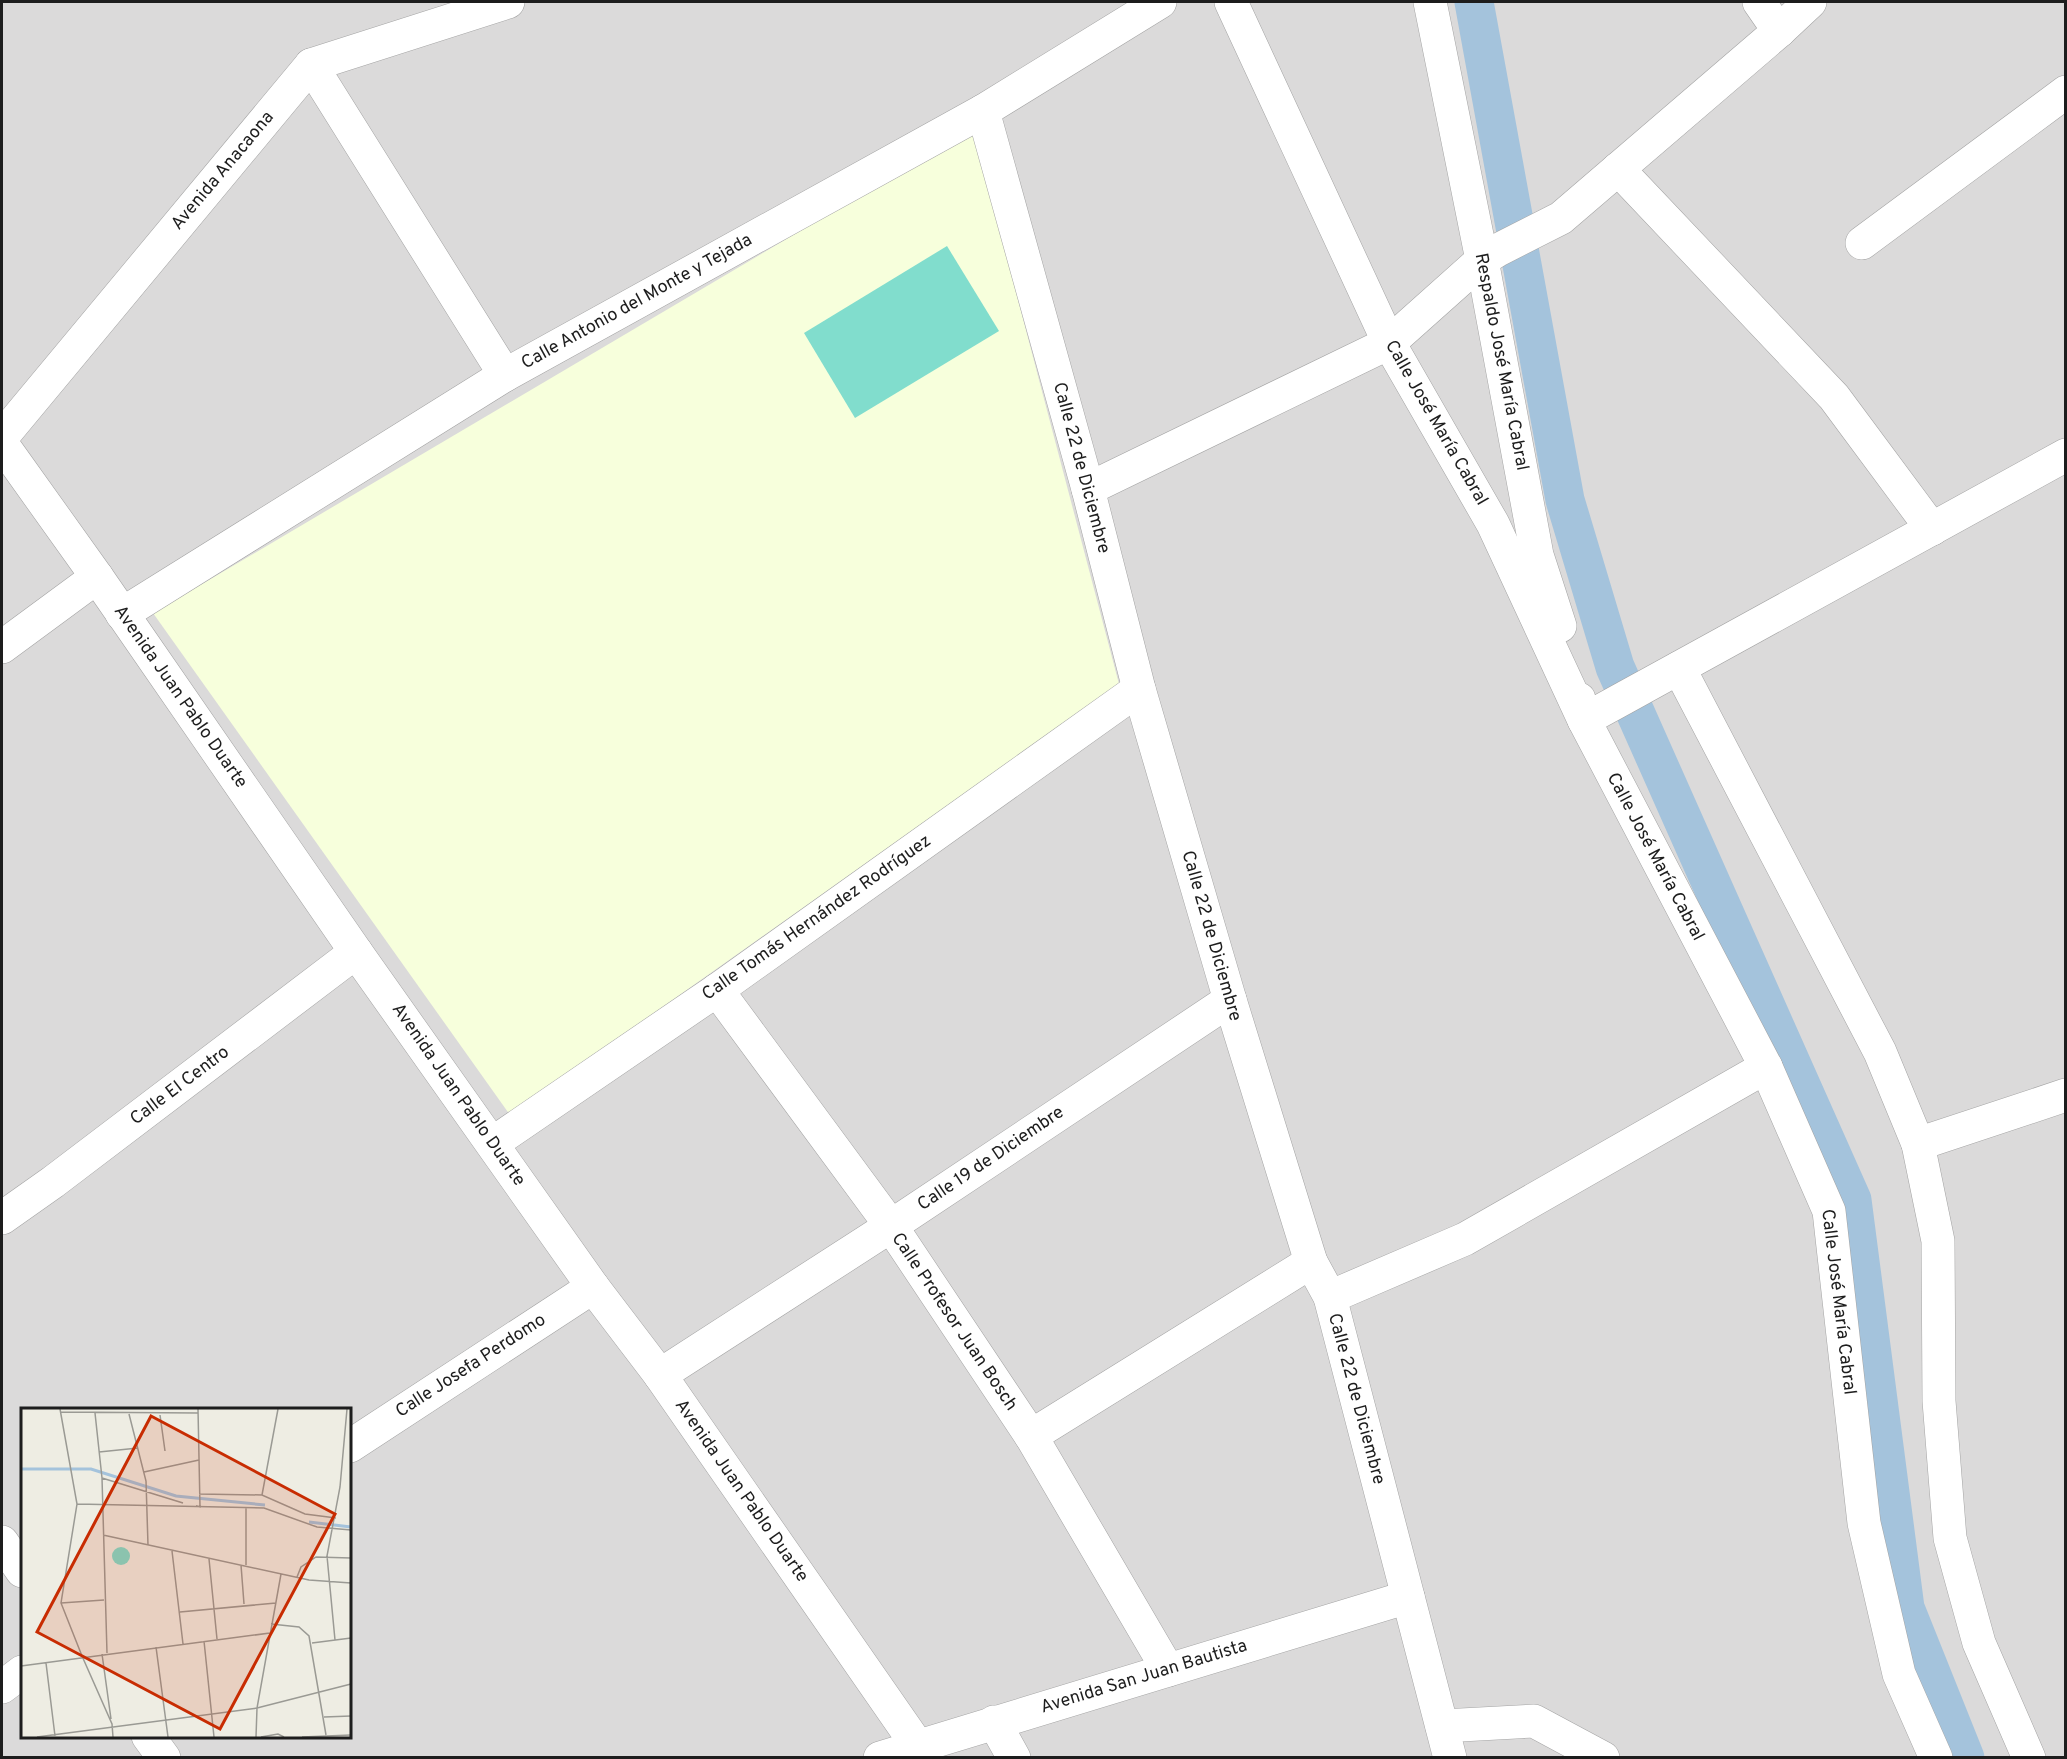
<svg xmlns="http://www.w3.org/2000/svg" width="2067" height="1759" viewBox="0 0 2067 1759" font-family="Overpass,sans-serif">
<rect width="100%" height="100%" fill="#eeede3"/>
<path fill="#dbdada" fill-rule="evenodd" d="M2,2H2065V1757L2,1758ZM22,1410H350V1736H22Z"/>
<polygon fill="#f7ffdc" points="973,129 1119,684 510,1115 153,613"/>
<polygon fill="#81ddcd" points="947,246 999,331 855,418 804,333"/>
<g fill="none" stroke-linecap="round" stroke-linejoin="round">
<polyline stroke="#a4c3dc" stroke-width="39" points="1474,2 1565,500 1615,667 1852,1200 1905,1608 1965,1758"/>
<defs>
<g id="minor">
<polyline points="1231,2 1389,343 1493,524 1584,720 1766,1067 1829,1211 1864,1523 1899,1674 1936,1758"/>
<polyline points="1430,2 1482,260 1537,555 1560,626"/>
<polyline points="1759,2 1779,31"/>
<polyline points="311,65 505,375"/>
<polyline points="983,111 1088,489 1139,689 1230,1000 1311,1262 1330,1297 1450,1758"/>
<polyline points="1618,169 1834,397 1932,529"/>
<polyline points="1862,243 2066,92"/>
<polyline points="2,437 311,65 508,2"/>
<polyline points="2,444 97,577 356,952 593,1287 660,1375 917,1745"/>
<polyline points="1088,489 1389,343 1482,260 1498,250 1561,218 1779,31 1810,2"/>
<polyline points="122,614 505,375 983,111 1160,2"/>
<polyline points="2,647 97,577"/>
<polyline points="1679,668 1880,1052 1918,1144 1938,1241 1939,1401 1950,1538 1979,1643 2029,1758"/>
<polyline points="1579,699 1584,720 2066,455"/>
<polyline points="717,990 891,1226 1031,1436 1168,1670"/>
<polyline points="493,1143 717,990 1139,689"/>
<polyline points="1918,1144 2066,1095"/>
<polyline points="2,1218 53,1182 356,952"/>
<polyline points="1330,1297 1465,1239 1766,1067"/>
<polyline points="660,1375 891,1226 1230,1000"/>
<polyline points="1031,1436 1311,1262"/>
<polyline points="350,1446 593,1287"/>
<polyline points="2,1542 22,1571"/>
<polyline points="2,1687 22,1672"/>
<polyline points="994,1722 1014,1758"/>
<polyline points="1442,1726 1534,1721 1603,1758"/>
<polyline points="148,1736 164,1758"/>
<polyline points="880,1758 1408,1597"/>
</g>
</defs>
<use href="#minor" stroke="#a4a4a4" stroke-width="34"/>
<use href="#minor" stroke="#fff" stroke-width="33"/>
</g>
<g text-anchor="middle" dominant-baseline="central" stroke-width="5" stroke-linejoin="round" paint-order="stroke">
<g font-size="18" fill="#1d1d1d" stroke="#fff">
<text transform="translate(223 171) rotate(-50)">Avenida Anacaona</text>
<text transform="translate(637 302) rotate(-29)">Calle Antonio del Monte y Tejada</text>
<text transform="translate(1501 362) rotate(79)">Respaldo José María Cabral</text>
<text transform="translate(1436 423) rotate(60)">Calle José María Cabral</text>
<text transform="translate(1081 468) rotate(75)">Calle 22 de Diciembre</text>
<text transform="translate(180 697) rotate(55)">Avenida Juan Pablo Duarte</text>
<text transform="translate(1655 857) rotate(62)">Calle José María Cabral</text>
<text transform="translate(817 918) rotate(-35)">Calle Tomás Hernández Rodríguez</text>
<text transform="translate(1211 936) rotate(74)">Calle 22 de Diciembre</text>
<text transform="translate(180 1086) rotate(-37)">Calle El Centro</text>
<text transform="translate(458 1095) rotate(55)">Avenida Juan Pablo Duarte</text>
<text transform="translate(991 1159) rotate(-34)">Calle 19 de Diciembre</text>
<text transform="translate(1838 1302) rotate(83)">Calle José María Cabral</text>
<text transform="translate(954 1322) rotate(56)">Calle Profesor Juan Bosch</text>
<text transform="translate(471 1366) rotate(-33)">Calle Josefa Perdomo</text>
<text transform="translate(1356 1399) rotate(75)">Calle 22 de Diciembre</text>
<text transform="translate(741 1491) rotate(55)">Avenida Juan Pablo Duarte</text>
<text transform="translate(1144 1677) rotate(-17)">Avenida San Juan Bautista</text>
</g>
</g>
<g transform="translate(21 1408)">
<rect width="330" height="330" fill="#eeede3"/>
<path d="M91 148a9 9 0 1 1 18 0a9 9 0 1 1-18 0Z" fill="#81ddcd"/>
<path fill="none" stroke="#a4c3dc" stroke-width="3" d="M0,61H70L155,88L244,97M288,114L330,119"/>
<path fill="none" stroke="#9a9a94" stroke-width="1.5" d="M39,1L56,96L40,195L61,248M40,4L177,5M74,5L81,70L86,245M108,6L125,73L127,137M139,7L144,43M78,44L117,40M123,64L178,52M81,70L162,95M178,86L241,87L284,106L315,110M241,87L257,1M56,96L243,100L296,119L330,122M175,98L179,99L177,1M82,127L288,172L330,175M151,143L162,236M188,151L196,231M220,157L223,196M225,157V99M276,169L280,159L295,149L330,150M40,195L83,192M159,204L255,195M250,216L278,219L288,228L305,327M314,232L306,148L319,79L326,1M183,233L193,329M291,235L330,230M135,239L147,329M81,246L90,311M61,248L91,316L92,329M25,255L34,328M0,258L249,225M303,309L330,308M16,329L236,300L330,276M235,329L236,300L260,166M240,329L257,326L263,329M281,329L330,327"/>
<path fill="#c82c02" fill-opacity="0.15" stroke="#c82c02" stroke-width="3" d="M130,8L314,106L199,321L16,224Z"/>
<rect width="330" height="330" fill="none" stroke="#1d1d1d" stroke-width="3"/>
</g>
<rect width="2067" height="1759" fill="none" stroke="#1d1d1d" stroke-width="6"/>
</svg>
